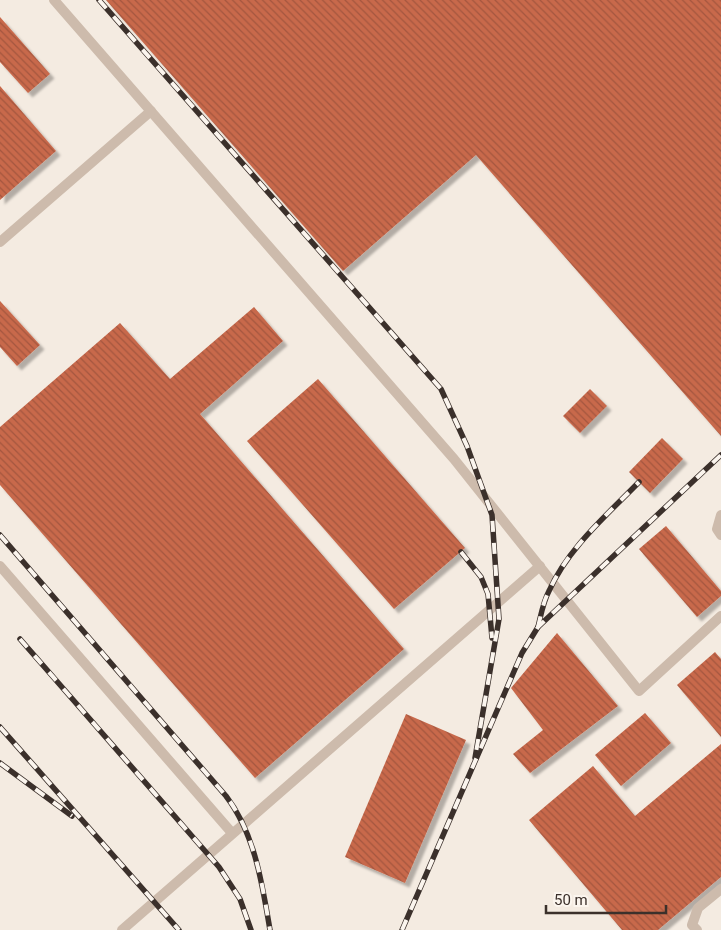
<svg xmlns="http://www.w3.org/2000/svg" width="721" height="930" viewBox="0 0 721 930" font-family="Roboto,sans-serif">
<defs>
<pattern id="building-back-hatch" width="6" height="6" patternUnits="userSpaceOnUse" patternTransform="scale(1.25)"><rect width="6" height="6" fill="#c8694b"/><path d="M-1 5l2 2M0 0l6 6M5-1l2 2" fill="none" stroke="#a4573f"/></pattern>
<filter id="shadow"><feDropShadow dx="4.5" dy="4.5" stdDeviation="1" flood-color="#0004"/></filter>
</defs>
<rect width="100%" height="100%" fill="#f4ebe1"/>
<g fill="url(#building-back-hatch)" filter="url(#shadow)">
<polygon points="106,0 721,0 721,436 476,155 343,271"/>
<polygon points="0,17 50,74 28,93 0,62"/>
<polygon points="0,86 56,151 0,200"/>
<polygon points="0,301 40,345 17,366 0,347"/>
<polygon points="254,307 283,341 200,414 404,649 255,778 0,485 0,427 120,323 170,379"/>
<polygon points="318,379 465,548 394,609 247,441"/>
<polygon points="590,389 607,406 580,433 563,416"/>
<polygon points="662,438 683,459 650,493 629,472"/>
<polygon points="666,526 721,591 721,596 697,617 639,549"/>
<polygon points="557,633 618,706 530,773 513,754 543,730 511,688"/>
<polygon points="715,652 721,659 721,737 677,685"/>
<polygon points="645,713 671,743 621,786 595,755"/>
<polygon points="406,714 466,740 405,883 345,857"/>
<polygon points="721,744 721,877 658,930 622,930 529,820 593,766 635,816"/>
</g>
<g fill="none" stroke-linecap="round" stroke-linejoin="round">
<g stroke="#cdbbac" stroke-width="10">
<polyline points="54,0 454,459 639,691 721,616"/>
<polyline points="0,242 151,111"/>
<polyline points="721,515 717,529 721,535"/>
<polyline points="0,566 232,833"/>
<polyline points="122,930 540,566"/>
<polyline points="697,930 692,925 698,908 721,889"/>
</g>
<defs>
<g id="rail">
<polyline points="99,0 441,389 467,446 492,515 499,619 475,758"/>
<path d="M0,535L226,796C255,834 262,883 270,930"/>
<polyline points="461,552 481,577 488,594 492,638"/>
<path d="M538,627C541,615 543,602 549,591C568,548 607,515 639,482"/>
<polyline points="20,639 219,867 240,899 251,930"/>
<polyline points="0,727 179,930"/>
<polyline points="0,763 72,816"/>
<polyline points="402,930 522,653 538,627 721,455"/>
</g>
</defs>
<use href="#rail" stroke="#3b302b" stroke-width="5.5"/>
<use href="#rail" stroke="#fbf5ee" stroke-width="4" stroke-dasharray="11" stroke-linecap="butt"/>
</g>
<path d="M546 905v8h120v-8" fill="none" stroke="#3b302b" stroke-width="2.5"/>
<text x="554" y="905" font-size="15" fill="#3b302b" stroke="#fbf5ee" stroke-width="4" paint-order="stroke">50 m</text>
</svg>
